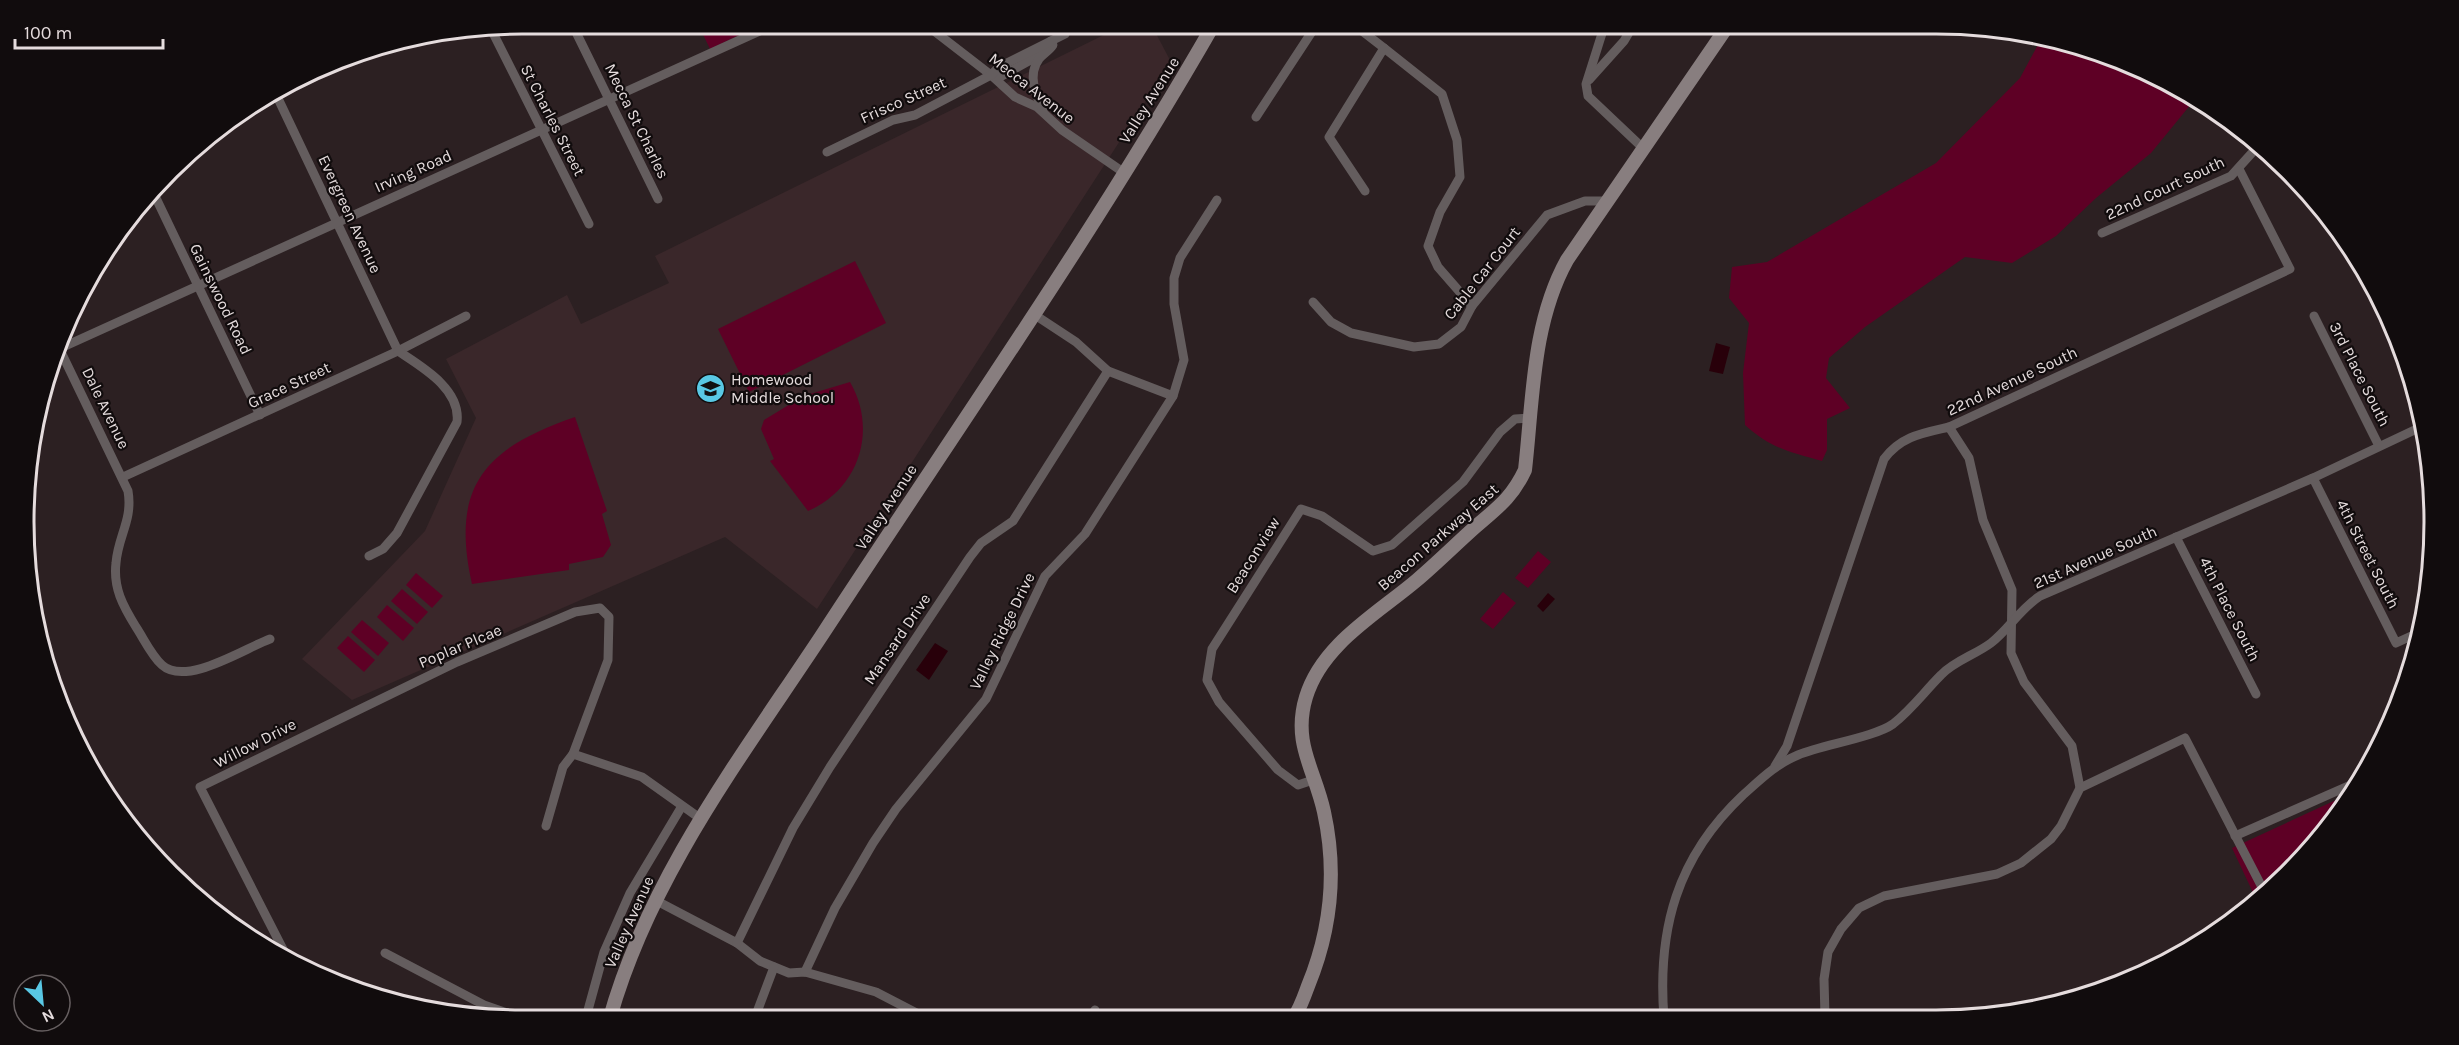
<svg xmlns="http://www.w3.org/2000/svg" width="2459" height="1045" viewBox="0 0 2459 1045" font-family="Karla,sans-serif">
<rect width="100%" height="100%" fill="#2c2022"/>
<polygon fill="#3a272a" points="1126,24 1151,24 1171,62 817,609 725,537 352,700 302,659 425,531 476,418 446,359 567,295 581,324 669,283 655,256"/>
<g fill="#5e0025">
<polygon points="698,24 752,24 754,28 710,49"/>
<path d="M2040,41L2097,51L2196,98L2151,153L2096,198L2056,236L2012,263L1965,257L1865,327L1829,358L1826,378L1850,408L1827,419V450L1822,461C1790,452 1770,448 1745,425L1743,373L1749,323L1729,298L1732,267L1767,262L1936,163L2020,78Z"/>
<polygon points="855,261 886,323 749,392 718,329"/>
<path d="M850,382C878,430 859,489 808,511L770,461L774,459L761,429L764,420L792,403L790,400Z"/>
<path d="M575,417L607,511L602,514L611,545L603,557L569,564V570L472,584C450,486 485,448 575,417Z"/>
<polygon points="1538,551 1551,562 1528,588 1515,578"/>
<polygon points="416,573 443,596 432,608 406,585"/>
<polygon points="402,589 428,612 417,624 391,601"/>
<polygon points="1503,592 1516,603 1493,629 1480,619"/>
<polygon points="387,605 414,628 403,641 377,617"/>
<polygon points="362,620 389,643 378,656 351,632"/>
<polygon points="348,636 375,660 364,672 337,648"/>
<polygon points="2349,794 2332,826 2257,901 2232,848"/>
</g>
<g fill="#28000a">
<polygon points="1716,343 1730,347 1723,374 1709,371"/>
<polygon points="1548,593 1555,599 1543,612 1537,606"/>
<polygon points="935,643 948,651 929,680 916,670"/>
</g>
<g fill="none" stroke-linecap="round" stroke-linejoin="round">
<g stroke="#645d5e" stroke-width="9">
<polyline points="572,24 658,199"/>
<polyline points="925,24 991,75 1015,97 1037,107 1062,130 1123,172"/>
<polyline points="1353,24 1384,48"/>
<polyline points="1605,24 1586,84 1588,96 1645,150"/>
<polyline points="491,29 589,224"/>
<polyline points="991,75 1000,77 1043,53"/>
<polyline points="1589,80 1624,41 1634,24"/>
<polyline points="274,90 398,351"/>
<path d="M1043,111C1036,95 1027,75 1039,59C1043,54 1049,51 1053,45L1051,41"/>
<polyline points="1256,117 1317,24"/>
<polyline points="827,152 893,120 915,115 991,75 999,67 1065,34 1069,24"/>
<polyline points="1365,191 1329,137 1384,48 1442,94 1457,140 1460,177 1440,212 1428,246 1438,267 1472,306"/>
<polyline points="155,196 260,415"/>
<polyline points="2102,233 2231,176 2260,144"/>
<polyline points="1313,302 1331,322 1351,333 1414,347 1439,344 1461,327 1472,306 1547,215 1585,201 1609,201"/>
<polyline points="1035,315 1076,342 1108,371 1173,396"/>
<polyline points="2314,316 2379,446"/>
<polyline points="63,347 775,24"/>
<path d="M61,352L128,491C133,520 118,536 116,563C113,588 123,606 136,627C144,639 151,655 162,665C186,687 245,648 270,639"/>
<polyline points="1949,427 1969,458 1983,520 2012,590 2011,653 2024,682 2072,746 2080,788"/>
<polyline points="123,477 398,351 466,316"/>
<polyline points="2313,478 2396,643 2420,632"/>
<polyline points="2176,537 2256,694"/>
<path d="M369,556L383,549L397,533L457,422C461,389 422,367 398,351"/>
<polyline points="573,754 642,777 701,819"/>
<path d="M1775,766L1787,746L1884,459C1901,436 1923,433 1949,427L2290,269L2239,169"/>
<polyline points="1313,780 1298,785 1278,770 1219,702 1207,680 1212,649 1301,509 1322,516 1373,551 1392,545 1463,482 1500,432 1515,419 1531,418"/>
<polyline points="2235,836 2355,783"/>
<polyline points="655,900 737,943 760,961 789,973 805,972 876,992 930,1020"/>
<polyline points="737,943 793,828 830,767 970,557 981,543 1013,521 1108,371"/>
<polyline points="385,953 484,1005 530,1021"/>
<polyline points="289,961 200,787 457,662 575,612 600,608 609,617 608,660 573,754 563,767 546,826"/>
<polyline points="805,972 835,908 873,843 896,809 986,699 1045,576 1085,534 1173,396 1184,360 1174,304 1174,278 1180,258 1217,200"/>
<polyline points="1825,1017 1824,979 1828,952 1841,929 1859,908 1884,896 1997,874 2021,863 2051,839 2061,826 2080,788 2185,738 2265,893"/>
<path d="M1664,1018C1657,929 1677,857 1743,795C1761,779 1776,764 1798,755C1822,745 1875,737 1893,724C1912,709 1924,692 1941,675C1954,661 1975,655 1991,643C2009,629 2020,609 2040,596L2313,478L2423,426"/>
<polyline points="1089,1019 1095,1010"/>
<polyline points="754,1020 774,967"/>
<polyline points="585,1021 604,952 630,893 682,806"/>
</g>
<g stroke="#887e7f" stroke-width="14">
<path d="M1293,1019C1300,1009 1304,997 1308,986C1331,930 1337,871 1324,812C1315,770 1292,743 1306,697C1322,644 1377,614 1417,580C1437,563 1455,545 1474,528C1497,508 1512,498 1525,470C1533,400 1532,323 1567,260L1729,24"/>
<path d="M609,1021C649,876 743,755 824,632C956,430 1094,233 1214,24"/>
</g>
</g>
<defs>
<symbol id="school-disc" viewBox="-11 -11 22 22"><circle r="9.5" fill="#59c8e4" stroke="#110c0d"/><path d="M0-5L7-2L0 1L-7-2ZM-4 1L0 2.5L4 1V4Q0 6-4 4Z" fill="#111"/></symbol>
</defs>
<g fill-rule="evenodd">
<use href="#school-disc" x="694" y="372" width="33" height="33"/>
</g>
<g text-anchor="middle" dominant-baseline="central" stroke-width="4.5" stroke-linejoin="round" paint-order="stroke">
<g font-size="16" fill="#e5dcdd" stroke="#110c0d">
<text transform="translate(1032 88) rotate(38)">Mecca Avenue</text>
<text transform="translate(903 100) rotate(-24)">Frisco Street</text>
<text transform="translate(1149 100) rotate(-58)">Valley Avenue</text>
<text transform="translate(553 120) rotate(63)">St Charles Street</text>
<text transform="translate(637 121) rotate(64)">Mecca St Charles</text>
<text transform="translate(413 171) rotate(-24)">Irving Road</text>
<text transform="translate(2165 188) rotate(-25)">22nd Court South</text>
<text transform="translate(350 214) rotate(65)">Evergreen Avenue</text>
<text transform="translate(1482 273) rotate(-52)">Cable Car Court</text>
<text transform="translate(221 299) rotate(64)">Gainswood Road</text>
<text transform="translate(2360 374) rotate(63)">3rd Place South</text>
<text transform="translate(2012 381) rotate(-25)">22nd Avenue South</text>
<text transform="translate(289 385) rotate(-25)">Grace Street</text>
<text transform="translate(106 408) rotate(64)">Dale Avenue</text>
<text transform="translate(886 507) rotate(-57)">Valley Avenue</text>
<text transform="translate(1438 537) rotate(-41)">Beacon Parkway East</text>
<text transform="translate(2368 554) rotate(63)">4th Street South</text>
<text transform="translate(1253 555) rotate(-58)">Beaconview</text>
<text transform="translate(2095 557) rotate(-24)">21st Avenue South</text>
<text transform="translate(2230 609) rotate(63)">4th Place South</text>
<text transform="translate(1002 631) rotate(-64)">Valley Ridge Drive</text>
<text transform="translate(897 639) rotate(-56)">Mansard Drive</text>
<text transform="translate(460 646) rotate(-23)">Poplar Plcae</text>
<text transform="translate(255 743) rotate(-27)">Willow Drive</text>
<text transform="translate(629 922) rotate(-66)">Valley Avenue</text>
</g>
<g font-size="16" fill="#e5dcdd" stroke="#110c0d" text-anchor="start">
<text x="731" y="379">Homewood<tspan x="731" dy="18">Middle School</tspan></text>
</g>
</g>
<path d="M0 0H2459V1045H0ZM522 34H1936A488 488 0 0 1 2424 522V522A488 488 0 0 1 1936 1010H522A488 488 0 0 1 34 522V522A488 488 0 0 1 522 34Z" fill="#110c0d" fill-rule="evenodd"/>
<path fill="none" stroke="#e5dcdd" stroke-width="3" d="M522 34H1936A488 488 0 0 1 2424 522V522A488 488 0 0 1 1936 1010H522A488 488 0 0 1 34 522V522A488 488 0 0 1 522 34Z"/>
<g transform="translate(42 1003) rotate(154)"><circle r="28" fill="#110c0d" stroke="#665f60" stroke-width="1.5"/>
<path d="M0-4.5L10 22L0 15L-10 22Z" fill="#59c8e4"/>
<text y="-9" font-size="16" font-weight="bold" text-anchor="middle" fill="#e5dcdd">N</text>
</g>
<path d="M15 39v9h148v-9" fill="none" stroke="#e5dcdd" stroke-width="3"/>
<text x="24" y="39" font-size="18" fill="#e5dcdd" stroke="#110c0d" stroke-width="4.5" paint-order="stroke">100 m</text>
</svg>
